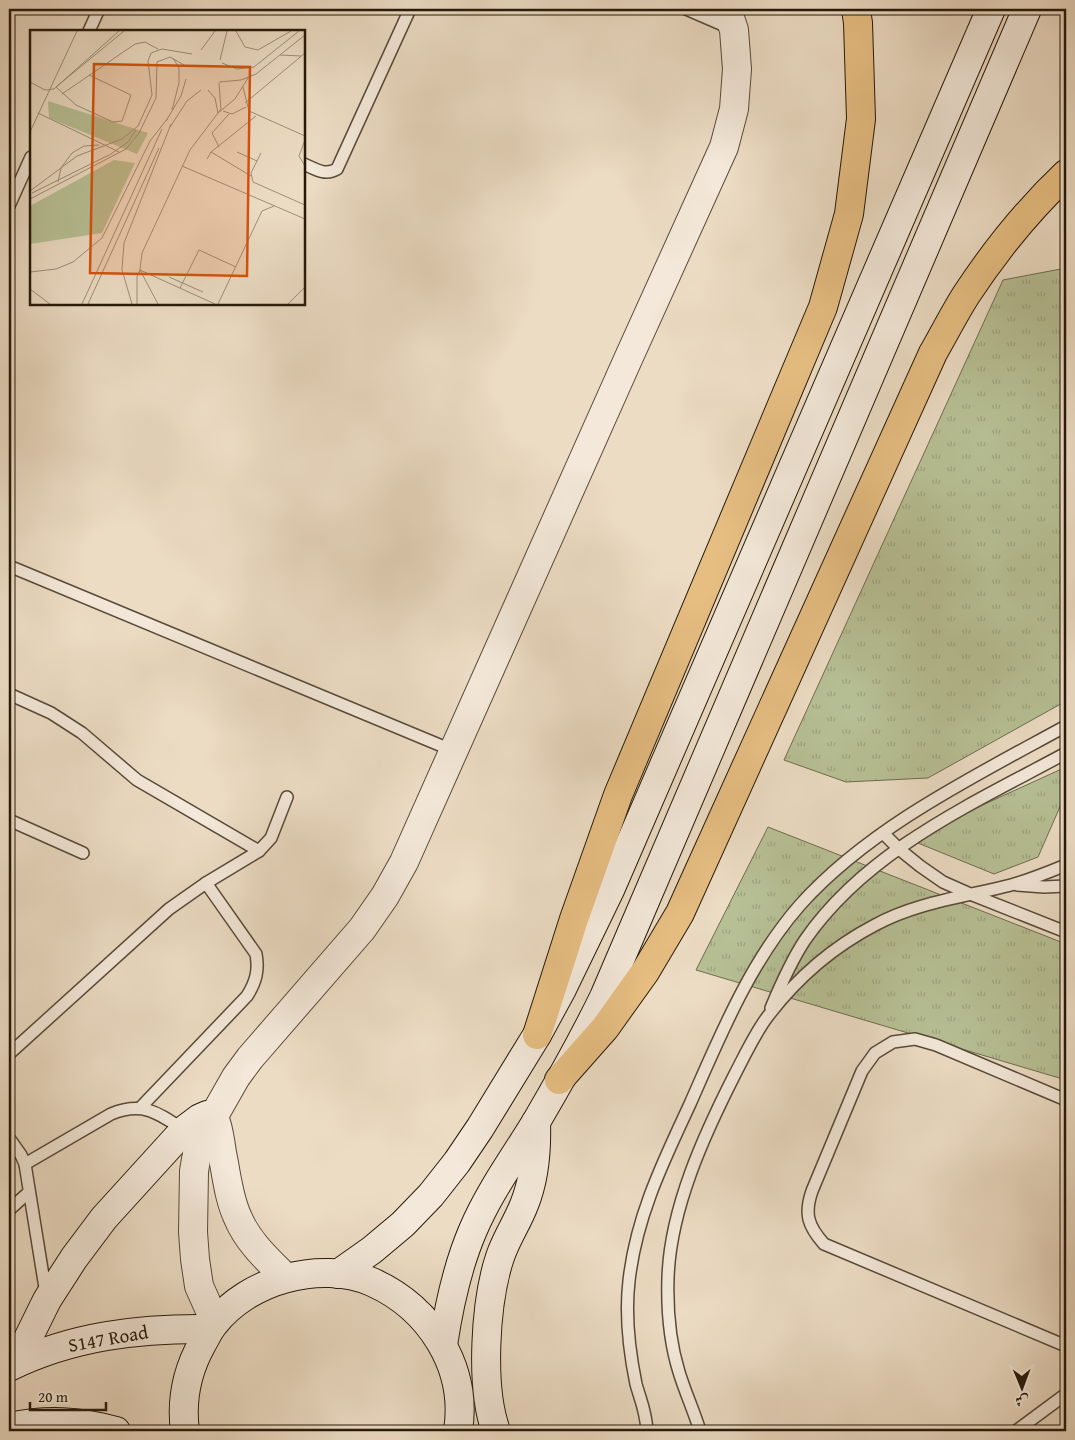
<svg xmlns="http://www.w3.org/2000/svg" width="1075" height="1440" viewBox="0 0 1075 1440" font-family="'Gentium Book Plus',Amiri,serif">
<defs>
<pattern id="grass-tufts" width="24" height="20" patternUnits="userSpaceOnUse" patternTransform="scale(1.25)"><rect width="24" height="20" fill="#b7c095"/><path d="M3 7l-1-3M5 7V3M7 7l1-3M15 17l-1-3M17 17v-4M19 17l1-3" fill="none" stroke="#9da47f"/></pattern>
</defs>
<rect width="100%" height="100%" fill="#ecdcc4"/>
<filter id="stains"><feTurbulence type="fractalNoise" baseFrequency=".004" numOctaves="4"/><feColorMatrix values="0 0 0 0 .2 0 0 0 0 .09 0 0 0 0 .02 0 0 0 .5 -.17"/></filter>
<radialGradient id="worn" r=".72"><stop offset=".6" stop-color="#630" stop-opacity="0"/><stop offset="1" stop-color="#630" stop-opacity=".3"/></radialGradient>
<g fill="url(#grass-tufts)" stroke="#6e6c50">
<polygon points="1066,268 1066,701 928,778 846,782 784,760 1003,280"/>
<polygon points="1066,767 1066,793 1038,857 994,874 908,839"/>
<polygon points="768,827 1066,944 1066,1080 696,970"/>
</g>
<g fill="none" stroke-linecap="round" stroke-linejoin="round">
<defs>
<g id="service">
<polyline points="686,9 730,28"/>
<polyline points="89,31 99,9"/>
<path d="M304,164C315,169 325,176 337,169L410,9"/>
<polyline points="9,206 31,157"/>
<polyline points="9,566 454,751"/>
<polyline points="9,694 51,713 82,733 137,780 259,851"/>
<polyline points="9,820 83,853"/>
<polyline points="883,833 899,849 920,866 943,882 970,894 1066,932"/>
<polyline points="1017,885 1044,887 1066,886"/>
<path d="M771,1008C781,984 791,961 805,940C867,850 974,803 1066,753"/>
<polyline points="9,1054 169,909 206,883 259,851 271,838 287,797"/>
<path d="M1066,1100L936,1045L915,1039L893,1042L875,1053L862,1071L812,1191C804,1214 808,1226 824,1244L1066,1346"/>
<path d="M140,1108L247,996C256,982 259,970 256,954L206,883"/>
<polyline points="9,1138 21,1155 25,1164 46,1294"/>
<path d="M25,1164L111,1114C143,1101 158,1113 184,1130"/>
<polyline points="9,1210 29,1192"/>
<path d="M647,1431C646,1411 641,1402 636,1384C629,1350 625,1315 629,1281C636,1217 663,1162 690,1104C720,1036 750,962 800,905C870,827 975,776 1066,726"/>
<path d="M700,1431C694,1411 685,1392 679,1372C670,1343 667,1309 668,1278C670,1209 704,1135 735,1074C745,1055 755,1033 768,1016C797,978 833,947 875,925C917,902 965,897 1011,885C1029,880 1049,872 1066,865"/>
<polyline points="1016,1431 1066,1394"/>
</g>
<g id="tertiary">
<path d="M214,1117C220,1130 220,1144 223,1158C227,1178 229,1199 238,1218C248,1242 268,1260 286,1278"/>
<polyline points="215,1322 199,1286 195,1259 193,1232 194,1171 199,1142 236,1077 250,1058 362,929 385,896 404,862 629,357 724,147 734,109 737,69 734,30 727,9"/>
</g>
<g id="secondary">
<polyline points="338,1274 372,1250 403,1224 431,1195 457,1162 480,1128 537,1035 562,989 610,890 991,9"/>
<path d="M443,1345C449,1305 457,1267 473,1230C489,1192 514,1158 536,1122C560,1081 583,1040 604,997L1027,9"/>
<polyline points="16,1363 47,1300 74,1258 104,1218 184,1130 200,1118 207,1115 214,1117"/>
<path d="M9,1367C72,1336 140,1328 210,1329"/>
<path d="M9,1427C48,1419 78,1421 116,1431"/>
<path d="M185,1431C181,1401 187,1371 202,1344C206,1337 209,1330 214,1324C248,1280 320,1260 372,1282C430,1308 468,1367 458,1431"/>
<path d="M496,1431C480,1387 485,1302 500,1257C506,1239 517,1223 524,1205C535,1178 537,1151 536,1122"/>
</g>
<g id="motorway">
<polyline points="537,1035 574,919 618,795 823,307 849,214 861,119 858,23 856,9"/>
<path d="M559,1080L605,1028L645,972L680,913L933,353C944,334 954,314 966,295C995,251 1028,210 1066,174"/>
</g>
</defs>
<use href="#service" stroke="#584a39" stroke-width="14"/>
<use href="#tertiary" stroke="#584a39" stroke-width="30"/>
<use href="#secondary" stroke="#26190b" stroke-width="30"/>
<use href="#motorway" stroke="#26190b" stroke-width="30"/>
<use href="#service" stroke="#f3e8d9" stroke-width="11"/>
<use href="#tertiary" stroke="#f3e8d9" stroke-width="28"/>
<use href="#secondary" stroke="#f3e8d9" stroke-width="28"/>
<use href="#motorway" stroke="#e6be82" stroke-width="28"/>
</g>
<g text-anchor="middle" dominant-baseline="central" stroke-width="4" stroke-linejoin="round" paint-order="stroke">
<g font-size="19" fill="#26190b" stroke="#f3e8d9">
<text transform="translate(108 1338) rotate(-10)">S147 Road</text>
</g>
</g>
<g transform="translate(30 30)">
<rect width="275" height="275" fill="#ecdcc4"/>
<path d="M18,71L118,103L107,124L19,88ZM84,130L105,133L72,203L0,214V176Z" fill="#b7c095"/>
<path fill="none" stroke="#9d8e7a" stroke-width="1" d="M206,1L215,17L228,20L261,1M171,20L185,1M250,25L271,26M190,30L197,1M192,33L207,39L224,37L269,1M59,45L101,65L92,91L83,92L46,75L26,57L94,1M0,52L15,60L24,59L89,1M189,52L211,50L226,44L275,5M213,57L219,81L275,106M178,60L185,68L188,83M32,64L105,14L115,12L128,19M215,73L275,23M142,80L149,53V38L143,28M193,81L202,84L216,77M8,83L89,122M188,83L205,69L218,48M136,91L151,66L156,49M140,97L157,71L171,60M0,102L47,1M275,110L269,126L275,136M189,117L182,103L199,84M181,122L221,146M207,122L227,131M231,123L221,143L223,152L275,175M177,129L181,122L226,86M152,136L275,189M28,152L31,138L42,123L54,116L69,115M0,161L47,126L92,109L108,96L122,65L118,31L121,23L132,19L162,24M2,163L81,124L98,112L106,100M0,169L96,119L109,103L126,68L127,32L140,27L154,35M110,240L185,274M0,242L26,239L43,232L72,208L120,111L138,88M139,247L173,262M150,258L169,220L206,237M0,259L20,274M52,274L132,99M58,274L129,118M102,274L92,240L94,213L141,94M107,274V247L110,240M128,274L110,240L112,223L160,120L191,79L189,53M188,274L232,181L244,176M258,274L275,257"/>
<path fill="#d5530c" fill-opacity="0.15" stroke="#d5530c" stroke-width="2.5" d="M64,34L220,37L217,246L60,243Z"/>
<rect width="275" height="275" fill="none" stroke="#26190b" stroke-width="2.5"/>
</g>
<rect width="1075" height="1440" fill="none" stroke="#ecdcc4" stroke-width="30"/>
<rect x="10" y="10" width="1055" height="1420" fill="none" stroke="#26190b" stroke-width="2.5"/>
<rect x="15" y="15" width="1045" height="1410" fill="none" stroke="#26190b"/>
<g transform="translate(1022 1388) rotate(179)" stroke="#f3e8d9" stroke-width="4" paint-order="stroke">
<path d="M0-4L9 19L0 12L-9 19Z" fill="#26190b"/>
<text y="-8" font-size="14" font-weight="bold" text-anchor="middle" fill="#26190b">ش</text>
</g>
<path d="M30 1402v8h76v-8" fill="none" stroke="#26190b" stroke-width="2.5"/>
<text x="38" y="1402" font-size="15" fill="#26190b" stroke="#f3e8d9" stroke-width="4" paint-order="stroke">20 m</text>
<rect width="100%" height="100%" filter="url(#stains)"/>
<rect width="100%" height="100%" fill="url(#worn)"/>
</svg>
